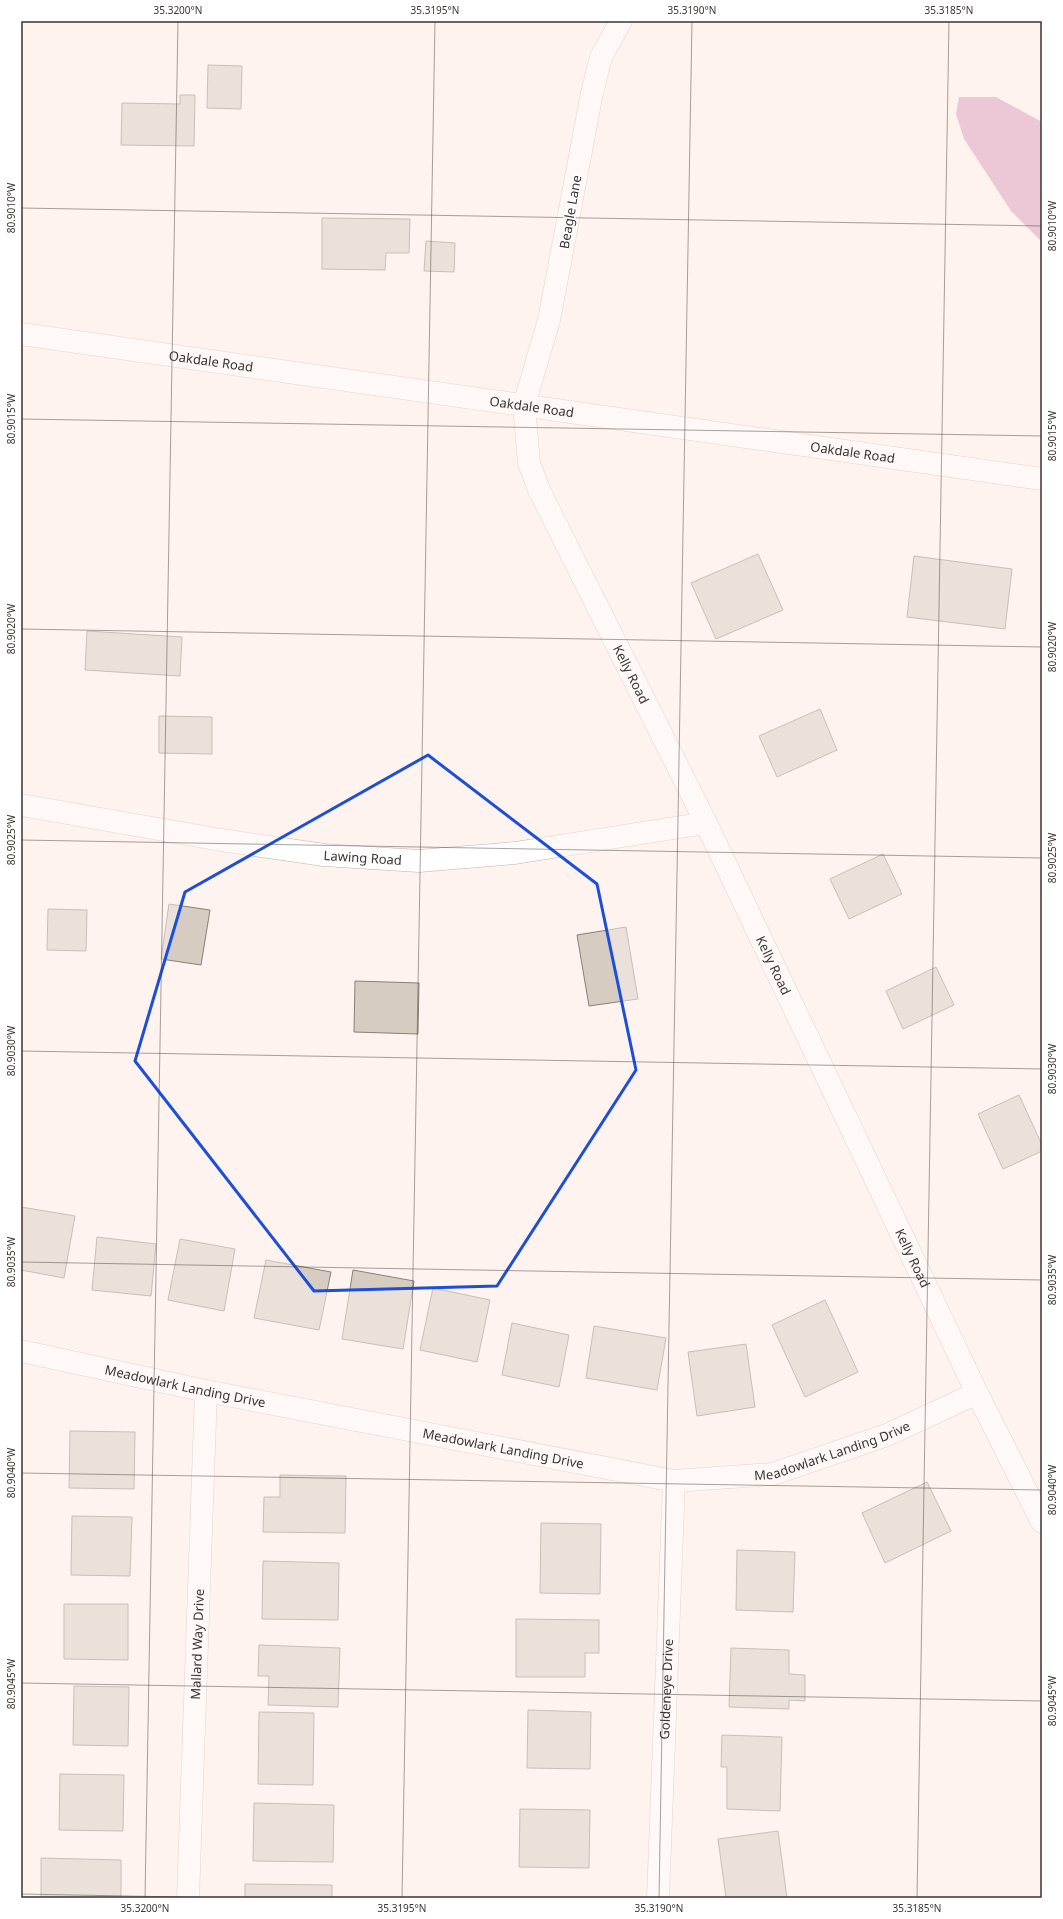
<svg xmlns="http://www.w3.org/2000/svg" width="1063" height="1919" viewBox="0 0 1063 1919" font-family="'Noto Sans',sans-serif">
<rect width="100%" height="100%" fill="#fef3ee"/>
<polygon fill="#d796b9" points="959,97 996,97 1042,122 1042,242 1011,211 964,139 956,114"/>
<g fill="#d6ccc2" stroke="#898077">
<polygon points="208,65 242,66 241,109 207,108"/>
<polygon points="180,95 195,95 194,146 121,145 122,103 180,104"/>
<polygon points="322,218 410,219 409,253 386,253 385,270 322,269"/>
<polygon points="426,241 455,243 454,272 424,271"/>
<polygon points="758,554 783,610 716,639 691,583"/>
<polygon points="914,556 1012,569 1005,629 907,617"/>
<polygon points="87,631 182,637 180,676 85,670"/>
<polygon points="820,709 837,750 777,777 759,736"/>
<polygon points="159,716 212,717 212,754 159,753"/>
<polygon points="883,854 902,894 849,919 830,879"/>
<polygon points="169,904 210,910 201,965 161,959"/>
<polygon points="48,909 87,910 86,951 47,950"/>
<polygon points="626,927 638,999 589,1006 577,935"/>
<polygon points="936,967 954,1005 903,1029 886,991"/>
<polygon points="355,981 419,983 418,1034 354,1032"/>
<polygon points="1019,1095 1042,1145 1042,1151 1003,1169 978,1114"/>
<polygon points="21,1207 75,1216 64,1278 21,1270"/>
<polygon points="97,1237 156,1244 151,1296 92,1290"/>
<polygon points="180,1239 235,1249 224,1311 168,1300"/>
<polygon points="266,1260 331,1272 319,1330 254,1318"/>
<polygon points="353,1270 414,1281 403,1349 342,1339"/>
<polygon points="433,1288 490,1300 477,1362 420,1350"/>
<polygon points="825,1300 858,1372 805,1397 772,1325"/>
<polygon points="512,1323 569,1335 559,1387 502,1375"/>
<polygon points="594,1326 666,1338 657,1390 586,1378"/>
<polygon points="746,1344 755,1407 697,1416 688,1352"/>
<polygon points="70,1431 135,1432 134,1489 69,1488"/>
<polygon points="280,1475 346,1476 345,1533 263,1532 264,1497 280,1497"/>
<polygon points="927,1482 951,1531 885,1563 862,1513"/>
<polygon points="72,1516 132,1517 130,1576 71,1575"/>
<polygon points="541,1523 601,1524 600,1594 540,1593"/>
<polygon points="737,1550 795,1552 793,1612 736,1610"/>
<polygon points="263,1561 339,1563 338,1620 262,1619"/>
<polygon points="64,1604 128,1604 128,1660 64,1659"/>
<polygon points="516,1619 599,1620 599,1653 585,1653 585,1677 516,1677"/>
<polygon points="259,1645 340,1648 338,1707 268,1705 269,1676 258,1676"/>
<polygon points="731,1648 789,1650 789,1674 805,1675 805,1701 789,1700 789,1709 729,1707"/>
<polygon points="74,1686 129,1687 128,1746 73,1745"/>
<polygon points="528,1710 591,1712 590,1769 527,1768"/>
<polygon points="259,1712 314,1713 313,1785 258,1784"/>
<polygon points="722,1735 782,1737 780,1811 727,1809 727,1767 721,1767"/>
<polygon points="60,1774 124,1775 123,1831 59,1830"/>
<polygon points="254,1803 334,1805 333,1862 253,1861"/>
<polygon points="520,1809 590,1810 589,1868 519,1867"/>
<polygon points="778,1831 787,1898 726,1898 718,1839"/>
<polygon points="41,1858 121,1860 121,1898 41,1898"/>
<polygon points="245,1884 332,1885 332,1898 245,1898"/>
</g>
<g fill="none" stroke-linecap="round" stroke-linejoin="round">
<defs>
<g id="minor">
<path id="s1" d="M621,21L601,57L592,93L549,320L524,405L529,463L539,490L706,823L977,1393L1042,1522"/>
<path id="s2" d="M21,805L221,840L324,855L419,861L515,853L706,823"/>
<path id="s3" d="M21,1351L206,1391L674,1481L773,1474L887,1435L977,1393"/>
<path id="s4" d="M188,1898L206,1391"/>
<path id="s5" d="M658,1898L674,1481"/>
</g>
<g id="major">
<path id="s6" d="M21,334L1042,479"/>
</g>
</defs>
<use href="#minor" stroke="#c0b2ad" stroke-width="23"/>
<use href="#major" stroke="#c0b2ad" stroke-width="23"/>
<use href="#minor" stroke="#fff" stroke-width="22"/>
<use href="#major" stroke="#fff" stroke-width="22"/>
</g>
<path d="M0 0H1063V1919H0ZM428,755L597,884L636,1070L497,1286L314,1291L135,1061L185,892Z" fill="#fef3ee" fill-opacity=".55" fill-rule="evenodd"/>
<path fill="none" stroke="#1d4ed8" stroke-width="3" stroke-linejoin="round" d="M428,755L597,884L636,1070L497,1286L314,1291L135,1061L185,892Z"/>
<path fill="none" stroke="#3b3533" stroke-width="1" stroke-opacity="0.45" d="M21,208L1042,226M21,419L1042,436M21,629L1042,647M21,840L1042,858M21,1051L1042,1069M21,1262L1042,1280M21,1473L1042,1490M21,1683L1042,1701M21,1894L233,1898M145,1898L178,21M402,1898L435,21M659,1898L692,21M917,1898L949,21"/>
<g text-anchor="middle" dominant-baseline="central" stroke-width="3" stroke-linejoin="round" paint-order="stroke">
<g font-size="13" fill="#3b3533" stroke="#fff">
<text transform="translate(570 212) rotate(-80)">Beagle Lane</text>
<text stroke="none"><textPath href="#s6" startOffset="192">Oakdale Road</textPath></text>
<text stroke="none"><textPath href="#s6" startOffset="516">Oakdale Road</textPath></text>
<text stroke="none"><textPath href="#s6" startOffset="840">Oakdale Road</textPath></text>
<text stroke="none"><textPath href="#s1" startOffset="691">Kelly Road</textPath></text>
<text stroke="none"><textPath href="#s2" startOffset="346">Lawing Road</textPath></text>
<text stroke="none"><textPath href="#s1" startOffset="1015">Kelly Road</textPath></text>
<text stroke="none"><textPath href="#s1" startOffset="1339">Kelly Road</textPath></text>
<text stroke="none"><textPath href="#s3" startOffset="168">Meadowlark Landing Drive</textPath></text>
<text stroke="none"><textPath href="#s3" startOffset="492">Meadowlark Landing Drive</textPath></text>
<text stroke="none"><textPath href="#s3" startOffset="828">Meadowlark Landing Drive</textPath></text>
<text stroke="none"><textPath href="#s4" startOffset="254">Mallard Way Drive</textPath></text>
<text stroke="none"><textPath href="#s5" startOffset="209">Goldeneye Drive</textPath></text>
</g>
</g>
<rect width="1063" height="1919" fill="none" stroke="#ffffff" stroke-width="44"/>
<rect x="22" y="22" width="1019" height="1875" fill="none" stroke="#3b3533" stroke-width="1.5"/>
<g font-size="10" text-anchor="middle" fill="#3b3533">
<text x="178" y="14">35.3200°N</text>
<text x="435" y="14">35.3195°N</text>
<text x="692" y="14">35.3190°N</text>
<text x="949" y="14">35.3185°N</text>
<text transform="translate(11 208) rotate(-90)" y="4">80.9010°W</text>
<text transform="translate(1052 226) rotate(-90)" y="4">80.9010°W</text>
<text transform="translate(11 419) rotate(-90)" y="4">80.9015°W</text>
<text transform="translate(1052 436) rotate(-90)" y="4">80.9015°W</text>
<text transform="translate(11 629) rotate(-90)" y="4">80.9020°W</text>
<text transform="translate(1052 647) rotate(-90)" y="4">80.9020°W</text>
<text transform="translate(11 840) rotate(-90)" y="4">80.9025°W</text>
<text transform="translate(1052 858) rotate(-90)" y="4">80.9025°W</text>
<text transform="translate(11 1051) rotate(-90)" y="4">80.9030°W</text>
<text transform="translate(1052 1069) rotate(-90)" y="4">80.9030°W</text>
<text transform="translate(11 1262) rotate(-90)" y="4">80.9035°W</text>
<text transform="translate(1052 1280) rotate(-90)" y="4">80.9035°W</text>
<text transform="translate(11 1473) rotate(-90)" y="4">80.9040°W</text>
<text transform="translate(1052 1490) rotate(-90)" y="4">80.9040°W</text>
<text transform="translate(11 1684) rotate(-90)" y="4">80.9045°W</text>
<text transform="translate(1052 1701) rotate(-90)" y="4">80.9045°W</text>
<text x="145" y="1912">35.3200°N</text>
<text x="402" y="1912">35.3195°N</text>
<text x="659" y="1912">35.3190°N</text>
<text x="917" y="1912">35.3185°N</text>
</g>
</svg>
